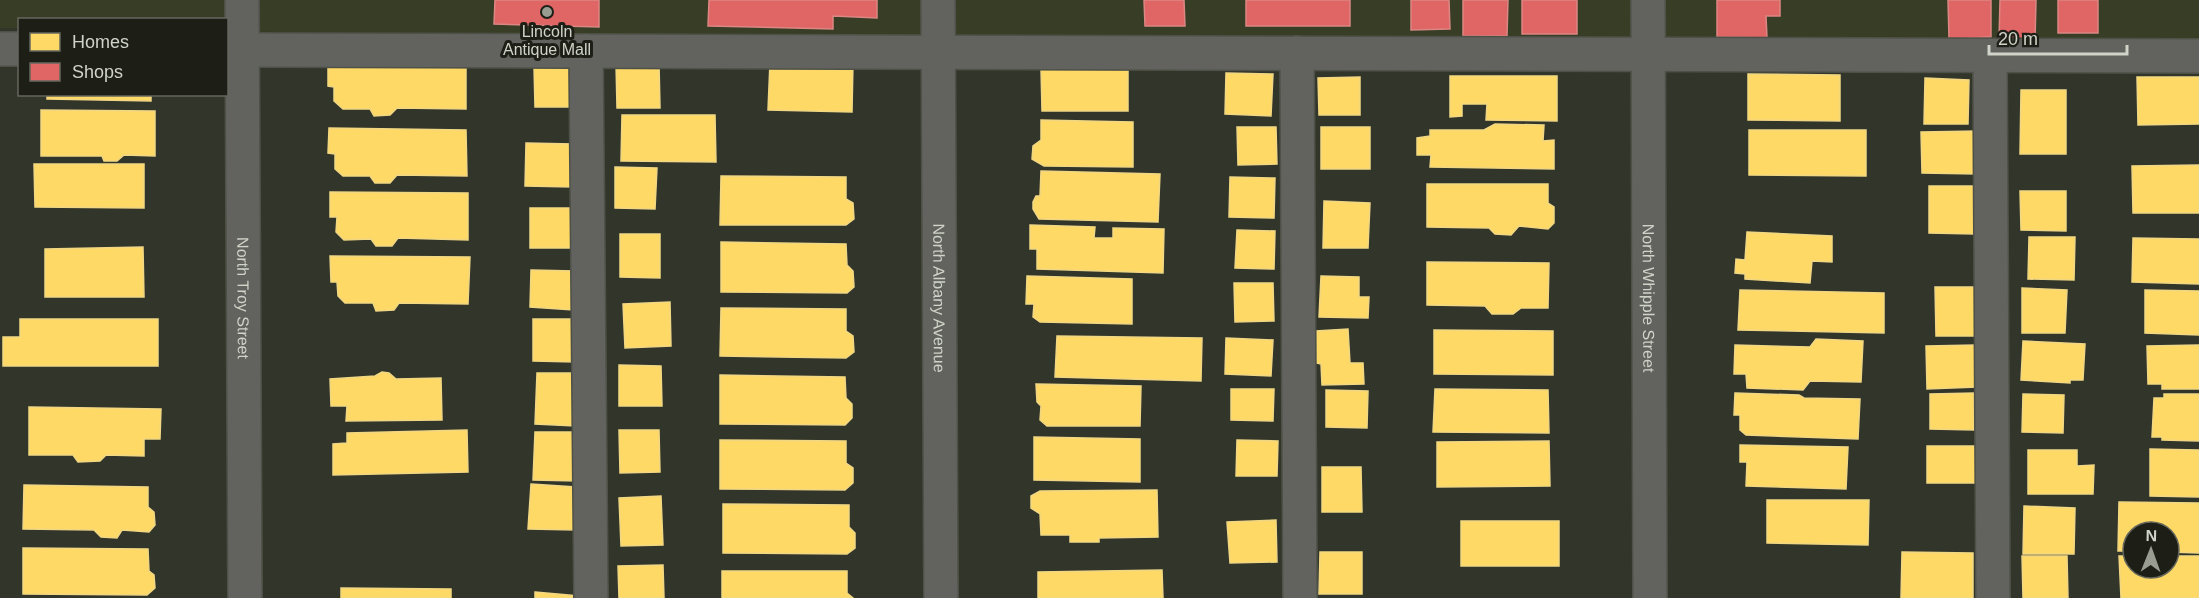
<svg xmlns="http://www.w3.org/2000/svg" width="2199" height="598" viewBox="0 0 2199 598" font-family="Arial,sans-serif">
<rect width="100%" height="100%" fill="#32352a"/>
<polygon fill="#383e26" points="0,0 2199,0 2199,49 955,42 227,31 226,20 20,20 19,28 0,28"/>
<g fill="#ffd966" stroke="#f1d783" stroke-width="1.5">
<polygon points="328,61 466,62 466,109 397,108 390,115 374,116 370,109 343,109 334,101 334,87 328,86"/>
<polygon points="770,62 853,63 852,112 768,110"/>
<polygon points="659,63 660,108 617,108 616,64"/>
<polygon points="577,66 578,107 535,107 534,67"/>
<polygon points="1041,69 1128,69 1128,111 1042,111"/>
<polygon points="1226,73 1273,74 1271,116 1225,114"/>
<polygon points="1748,74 1840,75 1840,121 1748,120"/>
<polygon points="1450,76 1557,76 1557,121 1486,120 1487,104 1462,104 1462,116 1450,117"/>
<polygon points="1360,77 1360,115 1319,115 1318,78"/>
<polygon points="2137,77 2199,77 2199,124 2138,125"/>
<polygon points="1925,78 1969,80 1968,124 1924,124"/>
<polygon points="2021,90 2066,90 2066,154 2020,154"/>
<polygon points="47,94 151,94 151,101 47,99"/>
<polygon points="41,110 155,111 155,156 124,155 117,161 104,161 102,156 41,156"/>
<polygon points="622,115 715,115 716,162 621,161"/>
<polygon points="1041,120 1133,122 1133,167 1044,166 1032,159 1033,146 1041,140"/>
<polygon points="1495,124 1544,125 1543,141 1554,140 1554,169 1430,167 1431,155 1417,155 1417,138 1430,136 1430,130 1484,130"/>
<polygon points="1237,127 1276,127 1277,164 1238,165"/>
<rect x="1321" y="127" width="49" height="42"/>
<polygon points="329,128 466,130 467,176 397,175 390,183 375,183 370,176 343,176 335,169 335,154 328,153"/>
<polygon points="1749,130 1866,130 1866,176 1749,175"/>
<polygon points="1977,131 1976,174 1922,173 1921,132"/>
<polygon points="526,143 573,144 572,187 525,186"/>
<polygon points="34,164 144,164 144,208 35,207"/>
<polygon points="2199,165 2199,213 2133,213 2132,166"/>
<polygon points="615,167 657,168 655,209 615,208"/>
<polygon points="1041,171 1160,174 1158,222 1039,219 1033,209 1033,202 1036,196 1040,196"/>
<polygon points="721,176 846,177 846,199 853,203 854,219 846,225 720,225"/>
<polygon points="1230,177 1275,178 1274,218 1229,217"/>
<polygon points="1427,184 1548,184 1548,203 1554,207 1554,223 1548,229 1519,226 1511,235 1495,234 1489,228 1427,227"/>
<polygon points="1929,186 1974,186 1974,234 1929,233"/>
<polygon points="2020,191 2066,191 2066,231 2021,230"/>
<polygon points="330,192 468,193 468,240 398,238 392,246 376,246 371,239 344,240 336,232 337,217 330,217"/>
<polygon points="1324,201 1370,203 1368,248 1323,248"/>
<rect x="530" y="208" width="43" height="40"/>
<polygon points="1030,225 1095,227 1094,238 1113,238 1113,228 1164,229 1163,273 1037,269 1037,249 1030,249"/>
<polygon points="1237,230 1275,231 1274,269 1235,268"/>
<polygon points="1747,232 1832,236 1832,262 1812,261 1810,283 1745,279 1745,274 1735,273 1736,259 1745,260"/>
<polygon points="620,234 660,234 660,278 620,277"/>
<polygon points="2029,237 2075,237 2074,280 2028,279"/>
<polygon points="2133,238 2199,239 2199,284 2132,282"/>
<polygon points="721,242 846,244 847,265 853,271 854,287 847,293 721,292"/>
<polygon points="143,247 144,297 45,297 45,249"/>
<polygon points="330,256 470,257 468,304 399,303 394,310 376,311 373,303 345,303 338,296 337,282 331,282"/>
<polygon points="1427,262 1549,263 1548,308 1521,308 1513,314 1492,314 1485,306 1427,305"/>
<polygon points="531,270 575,271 573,310 530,307"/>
<polygon points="1027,276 1132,279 1132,324 1040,322 1033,317 1034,304 1026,304"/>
<polygon points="1321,276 1359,277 1359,297 1369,297 1368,318 1319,317"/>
<polygon points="1234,283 1273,283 1274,321 1235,322"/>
<polygon points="1935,287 1980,287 1981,336 1936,336"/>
<polygon points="2022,288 2067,290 2065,333 2022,333"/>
<polygon points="1740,290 1884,293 1884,333 1738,330"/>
<polygon points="2145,290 2199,291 2199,335 2145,333"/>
<polygon points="670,302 671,346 625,348 623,304"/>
<polygon points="721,308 846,309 846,331 853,336 854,352 846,358 720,356"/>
<polygon points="20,319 158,319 158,366 3,366 3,337 20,337"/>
<polygon points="533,319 575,319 575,362 533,361"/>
<polygon points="1348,329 1350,363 1363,363 1364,384 1322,385 1321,364 1316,363 1316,331"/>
<polygon points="1434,330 1553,331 1553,375 1434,374"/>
<polygon points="1057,336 1202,338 1201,381 1055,377"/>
<polygon points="1226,338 1273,340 1271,376 1225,374"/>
<polygon points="1816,339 1863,341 1861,382 1810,381 1803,390 1747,388 1746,374 1734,374 1735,345 1810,347"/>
<polygon points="2023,341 2085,344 2083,380 2070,380 2070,383 2021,380"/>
<polygon points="1975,345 1977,387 1927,389 1926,346"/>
<polygon points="2199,345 2199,389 2162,389 2162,384 2148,384 2147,346"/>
<polygon points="619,365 661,366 662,406 619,406"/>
<polygon points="382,372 389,373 396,379 441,378 442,420 346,421 347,406 331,406 330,379 375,376"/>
<polygon points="537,373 577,373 575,426 535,424"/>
<polygon points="720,375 845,377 846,398 852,404 852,418 845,425 720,424"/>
<polygon points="1036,384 1141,386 1140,426 1047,426 1040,420 1041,406 1037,402"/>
<polygon points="1231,389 1274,389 1273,421 1231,420"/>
<polygon points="1435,389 1548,390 1549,433 1433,432"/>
<polygon points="1326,390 1368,391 1367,428 1326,427"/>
<polygon points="1735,393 1799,395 1804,398 1860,399 1858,439 1746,435 1740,430 1740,415 1734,415"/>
<polygon points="1974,393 1974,430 1930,429 1930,394"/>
<polygon points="2023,394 2064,395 2063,433 2022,432"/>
<polygon points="2164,394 2199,394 2199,441 2162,440 2162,437 2152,437 2154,398 2164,398"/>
<polygon points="29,407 161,409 160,439 144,439 144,456 106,455 100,461 78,462 73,455 29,455"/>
<polygon points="467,430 468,472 333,475 333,444 347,443 347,433"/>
<polygon points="619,430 659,430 660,472 620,473"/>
<polygon points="535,432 577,432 577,481 533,480"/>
<polygon points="1034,437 1140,439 1140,482 1034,480"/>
<polygon points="720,440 846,441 846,463 853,468 853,483 845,490 720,489"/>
<polygon points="1237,440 1278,441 1277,476 1236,476"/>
<polygon points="1549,441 1550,486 1437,487 1437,442"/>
<polygon points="1740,445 1848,447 1846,489 1746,486 1747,462 1740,462"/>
<rect x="1927" y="446" width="50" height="37"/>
<polygon points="2150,449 2199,450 2199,497 2150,496"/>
<polygon points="2028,450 2077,450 2077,466 2094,465 2093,494 2028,494"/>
<polygon points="1322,467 1361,467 1362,512 1322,512"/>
<polygon points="531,484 576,487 575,530 528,529"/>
<polygon points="24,485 148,487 148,507 154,512 155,525 149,532 122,530 117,538 101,537 94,530 23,529"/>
<polygon points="1157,490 1158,537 1099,538 1099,542 1070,542 1070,535 1041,535 1040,514 1031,508 1031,496 1040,491"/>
<polygon points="661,496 663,545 621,546 619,498"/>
<polygon points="1767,500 1869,500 1868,545 1767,543"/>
<polygon points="2119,502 2199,503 2199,553 2169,552 2169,532 2133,532 2133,551 2118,551"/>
<polygon points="723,504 849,505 849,527 855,533 855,548 847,554 723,553"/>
<polygon points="2024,506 2075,508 2074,554 2023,554"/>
<polygon points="1276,520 1277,562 1230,563 1227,522"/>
<rect x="1461" y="521" width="98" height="45"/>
<polygon points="23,548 148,549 149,571 154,575 155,588 147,595 23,594"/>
<polygon points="1320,552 1362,552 1362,594 1319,594"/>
<polygon points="1902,552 1973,553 1973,598 1901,598"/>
<polygon points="2022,556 2067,556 2068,598 2023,598"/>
<polygon points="2119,556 2133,556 2133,568 2169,568 2169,556 2199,556 2199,598 2121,598"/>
<polygon points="663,565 664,598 619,598 618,566"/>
<polygon points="1162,570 1163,598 1038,598 1038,572"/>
<polygon points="722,571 847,571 847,593 853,598 722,598"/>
<polygon points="341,588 451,589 451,598 341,598"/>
<polygon points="535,592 579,596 578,598 535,598"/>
</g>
<g fill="#e06666" stroke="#db8783" stroke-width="1.5">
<polygon points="495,0 599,0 599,27 494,24"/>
<polygon points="709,0 877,0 877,18 833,16 833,29 708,26"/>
<polygon points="1144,0 1184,0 1185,26 1145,26"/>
<rect x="1246" y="0" width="104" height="26"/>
<polygon points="1411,0 1449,0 1450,29 1411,30"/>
<polygon points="1463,0 1508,0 1507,36 1463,36"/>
<rect x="1522" y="0" width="55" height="34"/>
<polygon points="1717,0 1780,0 1780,16 1766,16 1767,38 1717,37"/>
<polygon points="1948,0 1991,0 1991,37 1949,39"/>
<polygon points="2000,0 2036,0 2035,41 1999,40"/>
<rect x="2058" y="0" width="40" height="33"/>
</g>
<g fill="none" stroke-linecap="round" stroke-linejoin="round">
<defs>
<g id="minor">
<path id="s1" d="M242,0L245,598"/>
<path id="s2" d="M938,0L941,598"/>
<path id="s3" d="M1648,0L1650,598"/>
<polyline points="0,49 20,49"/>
<polyline points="226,50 2199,56"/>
<polyline points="586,51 591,598"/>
<polyline points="1297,53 1300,598"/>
<polyline points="1990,56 1993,598"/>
</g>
</defs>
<use href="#minor" stroke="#4e5147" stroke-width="36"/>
<use href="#minor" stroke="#62635f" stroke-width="33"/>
</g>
<circle fill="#999c90" stroke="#1d1f16" stroke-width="2" cx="547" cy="12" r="6"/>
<g text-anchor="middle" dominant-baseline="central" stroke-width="6" stroke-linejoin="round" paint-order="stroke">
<g font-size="16" fill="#d0d3c7" stroke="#1d1f16">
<text x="547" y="31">Lincoln<tspan x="547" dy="18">Antique Mall</tspan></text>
</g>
<g font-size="16" fill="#d0d3c7" stroke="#1d1f16">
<text stroke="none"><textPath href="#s1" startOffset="298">North Troy Street</textPath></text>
<text stroke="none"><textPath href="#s2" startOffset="298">North Albany Avenue</textPath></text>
<text stroke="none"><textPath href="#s3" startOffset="298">North Whipple Street</textPath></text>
</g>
</g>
<rect x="18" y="18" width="210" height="78" fill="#1d1f16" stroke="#65675d" stroke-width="1.5"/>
<rect x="30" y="33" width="30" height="18" fill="#ffd966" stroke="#65675d" stroke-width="1.5"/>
<text x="72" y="48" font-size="18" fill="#d0d3c7">Homes</text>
<rect x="30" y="63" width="30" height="18" fill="#e06666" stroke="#65675d" stroke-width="1.5"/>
<text x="72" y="78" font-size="18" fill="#d0d3c7">Shops</text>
<g transform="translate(2151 550) rotate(1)"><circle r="28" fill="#1d1f16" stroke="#65675d" stroke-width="1.5"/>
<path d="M0-4.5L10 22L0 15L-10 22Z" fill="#999c90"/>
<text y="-9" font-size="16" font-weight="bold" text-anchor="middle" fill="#d0d3c7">N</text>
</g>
<path d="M1989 45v9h138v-9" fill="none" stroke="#d0d3c7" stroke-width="3"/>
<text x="1998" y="45" font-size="18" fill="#d0d3c7" stroke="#1d1f16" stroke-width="4.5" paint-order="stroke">20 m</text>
</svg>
